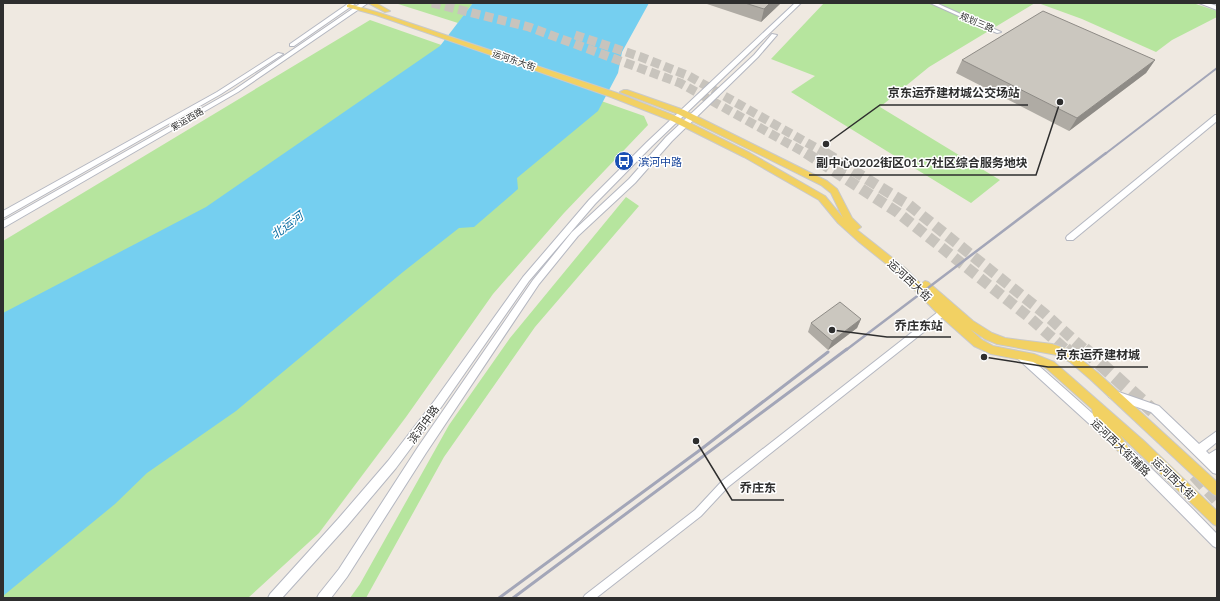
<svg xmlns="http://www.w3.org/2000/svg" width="1220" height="601" viewBox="0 0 1220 601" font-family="Lato,'Noto Sans SC',sans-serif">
<rect width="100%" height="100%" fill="#efe9e1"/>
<g fill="#b6e59e">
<polygon points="395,3 473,3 458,23"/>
<polygon points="824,3 1035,3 929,67 880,107 1000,180 971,203 791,92 815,76 771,59"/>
<polygon points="1038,3 1193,3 1217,11 1217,17 1172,40 1156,52 1082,19"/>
<polygon points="370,20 644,116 648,125 564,213 493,294 406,417 319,533 248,598 3,598 3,241"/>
<polygon points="626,197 639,206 535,327 444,457 366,598 350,598 360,584 449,425 510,338"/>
</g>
<polygon fill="#75cff0" points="473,3 649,3 622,52 618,73 598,111 517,178 518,189 474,227 459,228 403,272 236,411 147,473 115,504 3,596 3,313 206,207 440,46"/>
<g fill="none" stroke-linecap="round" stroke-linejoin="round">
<g stroke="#c8c4bd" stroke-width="9" stroke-dasharray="9 4.5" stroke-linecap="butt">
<polyline points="432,3 529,27 680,83 807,154"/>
<polyline points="575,35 641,57 689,76 827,154"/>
</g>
<g stroke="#c8c4bd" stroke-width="11" stroke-dasharray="11 5.5" stroke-linecap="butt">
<polyline points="806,153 897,212 1030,318 1066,350"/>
<polyline points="825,153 909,205 1045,314 1085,350"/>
</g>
<g stroke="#c8c4bd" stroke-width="14" stroke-dasharray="14 7" stroke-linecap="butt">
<polyline points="1065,349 1076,359"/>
<polyline points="1084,349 1153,411"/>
<polyline points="1195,475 1217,499"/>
</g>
<defs>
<g id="street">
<polygon points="930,3 936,3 1001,32 997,33"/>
<polygon points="946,307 949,308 950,310 949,312 728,487 701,516 596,598 583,598 585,595 695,510 722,481 943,308"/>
</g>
<g id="secondary">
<polygon points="349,3 356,3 294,46 290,46 290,44"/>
<polygon points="361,3 368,3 238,92 3,228 3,221 234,90"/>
<polygon points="795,3 801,3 652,146 595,204 529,281 442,406 396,468 347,526 282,598 268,598 270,594 338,519 388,461 435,400 523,277 589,200 647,142"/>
<polygon points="1199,3 1208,3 1217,6 1217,10"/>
<polygon points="772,34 777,35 758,57 672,141 635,183 578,236 539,284 426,453 347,577 331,598 317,598 319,594 339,569 418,447 533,280 572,232 629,179 666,137 754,55"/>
<polygon points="278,53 283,54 221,94 3,218 3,211 217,92"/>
<polygon points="1215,115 1217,115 1217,121 1073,240 1067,240 1066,238 1067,236"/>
<path d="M1021,352L1024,353C1091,411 1156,470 1217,534V548L1213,546L1118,450L1018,359L1016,356L1018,353Z"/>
<polygon points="1113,390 1159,406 1199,444 1217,431 1217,442 1206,451 1209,454 1217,449 1217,474 1213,473 1151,412 1109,397 1108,394 1109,391"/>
</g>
<g id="primary">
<polygon points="368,3 376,3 390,11 385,12"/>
<polygon points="349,4 380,13 617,93 678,117 750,153 825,196 843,218 831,193 821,185 678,114 620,92 624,90 627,90 684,110 827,181 837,189 852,218 861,227 857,230 905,268 921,284 925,281 928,282 973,321 992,333 1005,338 1052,344 1064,348 1077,356 1098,373 1217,482 1217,496 1213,494 1090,379 1070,362 1057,355 997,344 985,339 970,329 982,340 993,346 1034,354 1054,362 1144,441 1217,511 1217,526 1213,524 1120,435 1128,447 1126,451 1122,452 1118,451 1093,415 1092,409 1046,368 1033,362 991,354 974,346 939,315 899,274 859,242 838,223 819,200 744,157 672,121 611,97 376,15 347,7 347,5"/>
</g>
</defs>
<use href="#street" stroke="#b4b7c1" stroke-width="2"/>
<use href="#secondary" stroke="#b4b7c1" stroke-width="2"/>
<use href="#primary" stroke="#c9c9c9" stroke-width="2"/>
<use href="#street" fill="#fff" fill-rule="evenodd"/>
<use href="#secondary" fill="#fff" fill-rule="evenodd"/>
<use href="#primary" fill="#f2d163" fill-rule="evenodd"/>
<polyline stroke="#a3a6b8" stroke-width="2" points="1105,154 1217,68"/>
<polyline stroke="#a3a6b8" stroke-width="2.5" points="846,350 1106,153"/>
<g stroke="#a3a6b8" stroke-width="3">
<polyline points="499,598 700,450 828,352"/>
<polyline points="513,598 847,349"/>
</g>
</g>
<g fill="#afaba4">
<polygon points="704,3 781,3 761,22"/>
<polygon points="962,60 1155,60 1146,73 1069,131 956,73"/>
<polygon points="861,319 857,328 828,350 808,332 811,323"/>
</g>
<g fill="#8e8b86">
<polygon points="770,3 781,3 761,22 764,9"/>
<polygon points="1155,60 1146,73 1069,131 1077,118"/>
<polygon points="861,319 857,328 828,350 832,341"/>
</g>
<g fill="#cbc7bf" stroke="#8e8b86">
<polygon points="745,3 770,3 764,9"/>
<polygon points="1043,11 1155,60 1077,118 962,60"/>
<polygon points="840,302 861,319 832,341 811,323"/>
</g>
<defs>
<symbol id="bus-disc" viewBox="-11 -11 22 22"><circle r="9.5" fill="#1a4fb4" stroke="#fff"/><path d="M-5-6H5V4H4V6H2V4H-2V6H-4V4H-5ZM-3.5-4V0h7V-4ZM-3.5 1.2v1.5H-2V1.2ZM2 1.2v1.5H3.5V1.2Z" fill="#fff"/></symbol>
</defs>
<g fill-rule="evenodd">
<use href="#bus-disc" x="613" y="150" width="22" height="22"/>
</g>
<g text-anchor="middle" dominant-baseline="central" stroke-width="3" stroke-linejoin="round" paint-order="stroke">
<g font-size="9" fill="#2e2e2e" stroke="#fff">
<text transform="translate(977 22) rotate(23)">规划三路</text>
<text transform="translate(514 60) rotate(19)">运河东大街</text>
<text transform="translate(187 119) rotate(-30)">紫运西路</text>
</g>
<g font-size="11" fill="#164399" stroke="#fff" text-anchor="start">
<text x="638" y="161">滨河中路</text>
</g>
<g font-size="11" fill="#2e2e2e" stroke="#fff">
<text transform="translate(910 280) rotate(43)">运河西大街</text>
<text transform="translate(423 424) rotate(-54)">滨河中路</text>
<text transform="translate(1121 447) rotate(44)">运河西大街辅路</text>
<text transform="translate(1174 478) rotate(44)">运河西大街</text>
</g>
<g font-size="12" font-style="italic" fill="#0d6fa3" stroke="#fff">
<text transform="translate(287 225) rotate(-36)">北运河</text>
</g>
</g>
<path fill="none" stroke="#2e2e2e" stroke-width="1.5" d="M826 144L880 105H1028M1060 102L1036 175H809M832 330L887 337H951M984 357L1048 367H1148M696 441L732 500H784"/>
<g fill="#2e2e2e" stroke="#fff" stroke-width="1.5">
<circle cx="826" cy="144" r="4"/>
<circle cx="1060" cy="102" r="4"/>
<circle cx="832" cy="330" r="4"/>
<circle cx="984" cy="357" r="4"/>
<circle cx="696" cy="441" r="4"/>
</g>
<g font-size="12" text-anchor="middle" font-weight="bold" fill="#2e2e2e" stroke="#fff" stroke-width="3" stroke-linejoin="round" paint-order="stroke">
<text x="954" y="97">京东运乔建材城公交场站</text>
<text x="922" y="167">副中心0202街区0117社区综合服务地块</text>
<text x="919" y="330">乔庄东站</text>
<text x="1098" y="359">京东运乔建材城</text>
<text x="758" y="492">乔庄东</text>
</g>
<rect width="1220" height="601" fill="none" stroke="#2e2e2e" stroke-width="8"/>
</svg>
